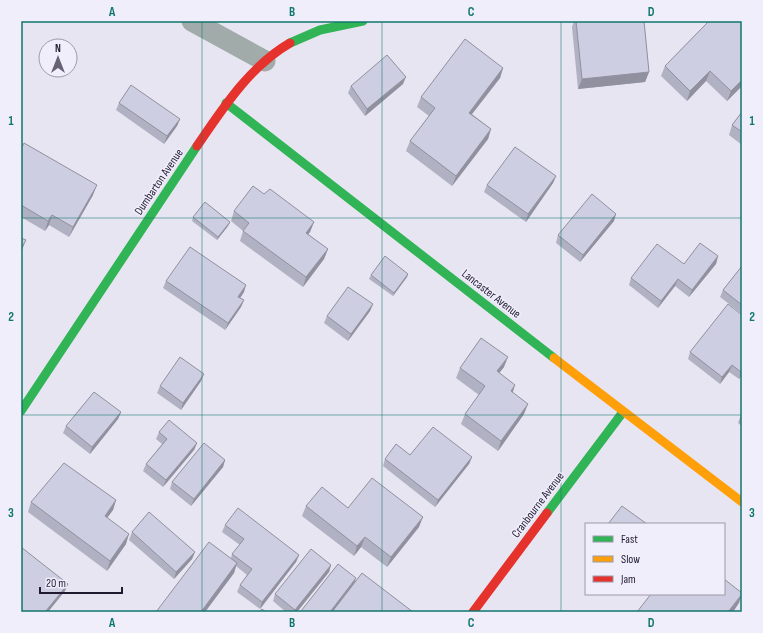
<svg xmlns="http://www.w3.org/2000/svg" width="763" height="633" viewBox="0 0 763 633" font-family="'Sofia Sans Condensed',sans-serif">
<rect width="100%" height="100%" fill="#e8e5f2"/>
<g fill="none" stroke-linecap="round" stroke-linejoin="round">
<polyline stroke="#a0abaa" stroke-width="21" points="192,21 265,61"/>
<g stroke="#30b455" stroke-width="9">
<polyline points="290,43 320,30 363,21"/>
<polyline points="226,103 554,358"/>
<polyline points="21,411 197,146"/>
<polyline points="547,513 623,412"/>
</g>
<polyline stroke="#ff9f0a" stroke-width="9" points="554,358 742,502"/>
<g stroke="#e5322d" stroke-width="9">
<path d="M197,146C223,108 250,66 290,43"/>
<polyline points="473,612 547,513"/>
</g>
</g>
<g fill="#b0b1c2">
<polygon points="574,21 644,21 649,72 645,82 578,89 572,27"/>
<polygon points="709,21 742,86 727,101 706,81 687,101 661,76 665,66"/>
<polygon points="503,68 500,78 472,114 491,129 488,139 452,186 406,151 410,141 429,116 417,107 421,97"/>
<polygon points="403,84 365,116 348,93 351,86"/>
<polygon points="119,103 180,119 177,126 164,144 116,110"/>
<polygon points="742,112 742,145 729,135 732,125"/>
<polygon points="21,149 93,195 69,237 49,225 45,231 21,217"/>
<polygon points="556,176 553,183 526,222 484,192 487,185"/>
<polygon points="264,194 314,222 310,232 308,234 328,249 324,259 303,287 240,241 243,231 231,221 234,211"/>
<polygon points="193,217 230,222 228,226 217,240 192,221"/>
<polygon points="614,221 580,262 556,243 558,235"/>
<polygon points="718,256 716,264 689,297 675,286 658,308 629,285 631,278 684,264"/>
<polygon points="742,266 742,314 720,297 723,290"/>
<polygon points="408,274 407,277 393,296 369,279 371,275"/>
<polygon points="166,281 244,292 240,298 244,300 241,307 225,330 163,288"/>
<polygon points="373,304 370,311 348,341 324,323 327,316"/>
<polygon points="742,315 742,375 739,379 729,372 720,384 688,359 690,352"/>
<polygon points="504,367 499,373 512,393 524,414 498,451 461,424 465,414 479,395 456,378 460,368"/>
<polygon points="201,381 181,410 157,393 160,386"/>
<polygon points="121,412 118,419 90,454 63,433 66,426"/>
<polygon points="742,412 742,426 738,423"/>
<polygon points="159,432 197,443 194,450 163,487 143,471 146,464 162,444 156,439"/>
<polygon points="410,455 472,457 469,464 435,507 383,466 385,459"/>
<polygon points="225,460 223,467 191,506 170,489 172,482"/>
<polygon points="116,500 113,510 107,518 126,544 107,571 28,512 31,502"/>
<polygon points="306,506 348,508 419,527 387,567 361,547 354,556 302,516"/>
<polygon points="225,525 299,555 296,562 260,609 237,592 240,585 247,575 236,566 234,573 205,612 156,612 231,558 232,554 240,545 222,532"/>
<polygon points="132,532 195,552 192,559 174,579 129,540"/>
<polygon points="331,565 329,572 297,612 286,612 273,601 275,594"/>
</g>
<g fill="#90909e">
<polygon points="503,68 500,78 465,123 469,113"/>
<polygon points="710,71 706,81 687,101 690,91"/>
<polygon points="649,72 645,82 578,89 582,79"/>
<polygon points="406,77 403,84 365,116 367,109"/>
<polygon points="742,80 742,86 727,101 731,91"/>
<polygon points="180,119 177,126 164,144 167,136"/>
<polygon points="491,129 488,139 452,186 456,176"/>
<polygon points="556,176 553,183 526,222 528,214"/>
<polygon points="97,185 93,195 69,237 73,227"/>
<polygon points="616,214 614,221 580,262 583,255"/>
<polygon points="52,215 49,225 45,231 48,221"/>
<polygon points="230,222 228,226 217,240 218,237"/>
<polygon points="314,222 310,232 302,243 306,233"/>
<polygon points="26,240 22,250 21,252 21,248"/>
<polygon points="328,249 324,259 303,287 306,277"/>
<polygon points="718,256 716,264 689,297 692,290"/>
<polygon points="408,274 407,277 393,296 394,293"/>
<polygon points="678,279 675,286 658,308 661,301"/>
<polygon points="246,285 244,292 236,304 238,297"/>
<polygon points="244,300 241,307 225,330 228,323"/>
<polygon points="373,304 370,311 348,341 351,334"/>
<polygon points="508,357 504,367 493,381 497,371"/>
<polygon points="732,365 729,372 720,384 722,377"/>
<polygon points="742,371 742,375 739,379 741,372"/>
<polygon points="204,374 201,381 181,410 183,403"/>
<polygon points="515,385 512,395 511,391"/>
<polygon points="528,404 524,414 498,451 501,441"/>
<polygon points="121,412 118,419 90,454 92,447"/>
<polygon points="197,443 194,450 163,487 166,480"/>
<polygon points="472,457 469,464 435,507 438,500"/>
<polygon points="225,460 223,467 191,506 194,499"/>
<polygon points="116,500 113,510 101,526 105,516"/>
<polygon points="423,517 419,527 387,567 391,557"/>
<polygon points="129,534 126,544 107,571 110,561"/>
<polygon points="365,537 361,547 354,556 357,546"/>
<polygon points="195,552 192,559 174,579 176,572"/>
<polygon points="299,555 296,562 260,609 262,602"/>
<polygon points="237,563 234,573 205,612 201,612"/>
<polygon points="331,565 329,572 297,612 294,612 295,610"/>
<polygon points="356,578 354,585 333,612 330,612"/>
<polygon points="68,584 65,591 48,612 45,612"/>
<polygon points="742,594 739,603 733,612 728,612"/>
</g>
<g fill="#cdcee1" stroke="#90909e">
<polygon points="576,21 644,21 649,72 582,79"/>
<polygon points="709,21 742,21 742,80 731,91 710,71 690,91 665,66"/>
<polygon points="465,39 503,68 469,113 491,129 456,176 410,141 435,108 421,97"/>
<polygon points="387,55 406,77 367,109 351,86"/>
<polygon points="131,85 180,119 167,136 119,103"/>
<polygon points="742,112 742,132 732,125"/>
<polygon points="24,143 97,185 73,227 52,215 48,221 21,205 21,149"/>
<polygon points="515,147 556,176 528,214 487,185"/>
<polygon points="253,186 264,194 270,189 314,222 306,233 328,249 306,277 243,231 249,223 234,211"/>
<polygon points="592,194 616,214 583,255 558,235"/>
<polygon points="205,202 230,222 218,237 193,217"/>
<polygon points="21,238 26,240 21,248"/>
<polygon points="700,243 718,256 692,290 678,279 661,301 631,278 657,244 684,264"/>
<polygon points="190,247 246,285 238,297 244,300 228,323 166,281"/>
<polygon points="385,256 408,274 394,293 371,275"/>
<polygon points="742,266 742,305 723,290"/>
<polygon points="348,287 373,304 351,334 327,316"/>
<polygon points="728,304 742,315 742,371 741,372 732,365 722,377 690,352"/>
<polygon points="481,338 508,357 497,371 515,385 511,391 528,404 501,441 465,414 485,386 460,368"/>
<polygon points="180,357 204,374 183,403 160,386"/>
<polygon points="94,392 121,412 92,447 66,426"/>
<polygon points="169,420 197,443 166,480 146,464 167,439 159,432"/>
<polygon points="433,427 472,457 438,500 385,459 396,444 410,455"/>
<polygon points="204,443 225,460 194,499 172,482"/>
<polygon points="64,463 116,500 105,516 129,534 110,561 31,502"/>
<polygon points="372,478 423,517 391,557 365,537 357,546 306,506 322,487 348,508"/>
<polygon points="622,506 647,524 608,524"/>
<polygon points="238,508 299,555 262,602 240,585 252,569 232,554 244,539 225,525"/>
<polygon points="149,512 195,552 176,572 132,532"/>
<polygon points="209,542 237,563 201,612 156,612"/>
<polygon points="21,547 68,584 45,612 24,612 21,610"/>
<polygon points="311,549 331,565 295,610 275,594"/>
<polygon points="338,564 356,578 330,612 303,612 301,611"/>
<polygon points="362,573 413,612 384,612 382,611 381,612 332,612"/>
<polygon points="724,579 742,593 742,594 728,612 637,612 651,594 724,594"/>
<polygon points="262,609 266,612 259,612"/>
</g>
<path fill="none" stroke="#0f766e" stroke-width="1" stroke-opacity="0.55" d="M202,21V612M382,21V612M561,21V612M21,218H742M21,415H742"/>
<g text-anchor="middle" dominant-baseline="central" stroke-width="3" stroke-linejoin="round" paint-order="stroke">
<g font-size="12" fill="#201a31" stroke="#f1eefb">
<text transform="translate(159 182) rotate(-56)">Dumbarton Avenue</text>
<text transform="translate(491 294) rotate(38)">Lancaster Avenue</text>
<text transform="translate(538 505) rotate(-53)">Cranbourne Avenue</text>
</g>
</g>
<rect width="763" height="633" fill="none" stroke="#f1eefb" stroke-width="44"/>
<rect x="585" y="523" width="140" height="72" fill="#f1eefb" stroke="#9d99aa"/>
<rect x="593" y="536" width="20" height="6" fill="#30b455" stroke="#9d99aa"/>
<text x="621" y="543" font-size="12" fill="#201a31">Fast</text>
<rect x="593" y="556" width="20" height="6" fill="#ff9f0a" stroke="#9d99aa"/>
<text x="621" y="563" font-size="12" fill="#201a31">Slow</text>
<rect x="593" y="576" width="20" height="6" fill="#e5322d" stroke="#9d99aa"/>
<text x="621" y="583" font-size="12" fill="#201a31">Jam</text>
<g transform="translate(58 58)"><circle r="19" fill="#f1eefb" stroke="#9d99aa"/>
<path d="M0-3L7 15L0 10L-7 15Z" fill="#666175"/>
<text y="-6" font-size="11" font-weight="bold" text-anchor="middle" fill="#201a31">N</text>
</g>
<path d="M40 587v6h82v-6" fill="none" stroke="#201a31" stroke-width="2"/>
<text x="46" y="587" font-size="12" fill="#201a31" stroke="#f1eefb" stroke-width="3" paint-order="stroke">20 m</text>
<rect x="22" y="22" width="719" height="589" fill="none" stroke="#0f766e" stroke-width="1.5"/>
<g font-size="13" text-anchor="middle" font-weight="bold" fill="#0f766e">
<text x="112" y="16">A</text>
<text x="292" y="16">B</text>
<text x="471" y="16">C</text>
<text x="651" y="16">D</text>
<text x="11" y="125">1</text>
<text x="752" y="125">1</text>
<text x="11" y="321">2</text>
<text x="752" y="321">2</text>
<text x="11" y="517">3</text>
<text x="752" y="517">3</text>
<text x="112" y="627">A</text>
<text x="292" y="627">B</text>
<text x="471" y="627">C</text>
<text x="651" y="627">D</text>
</g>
</svg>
